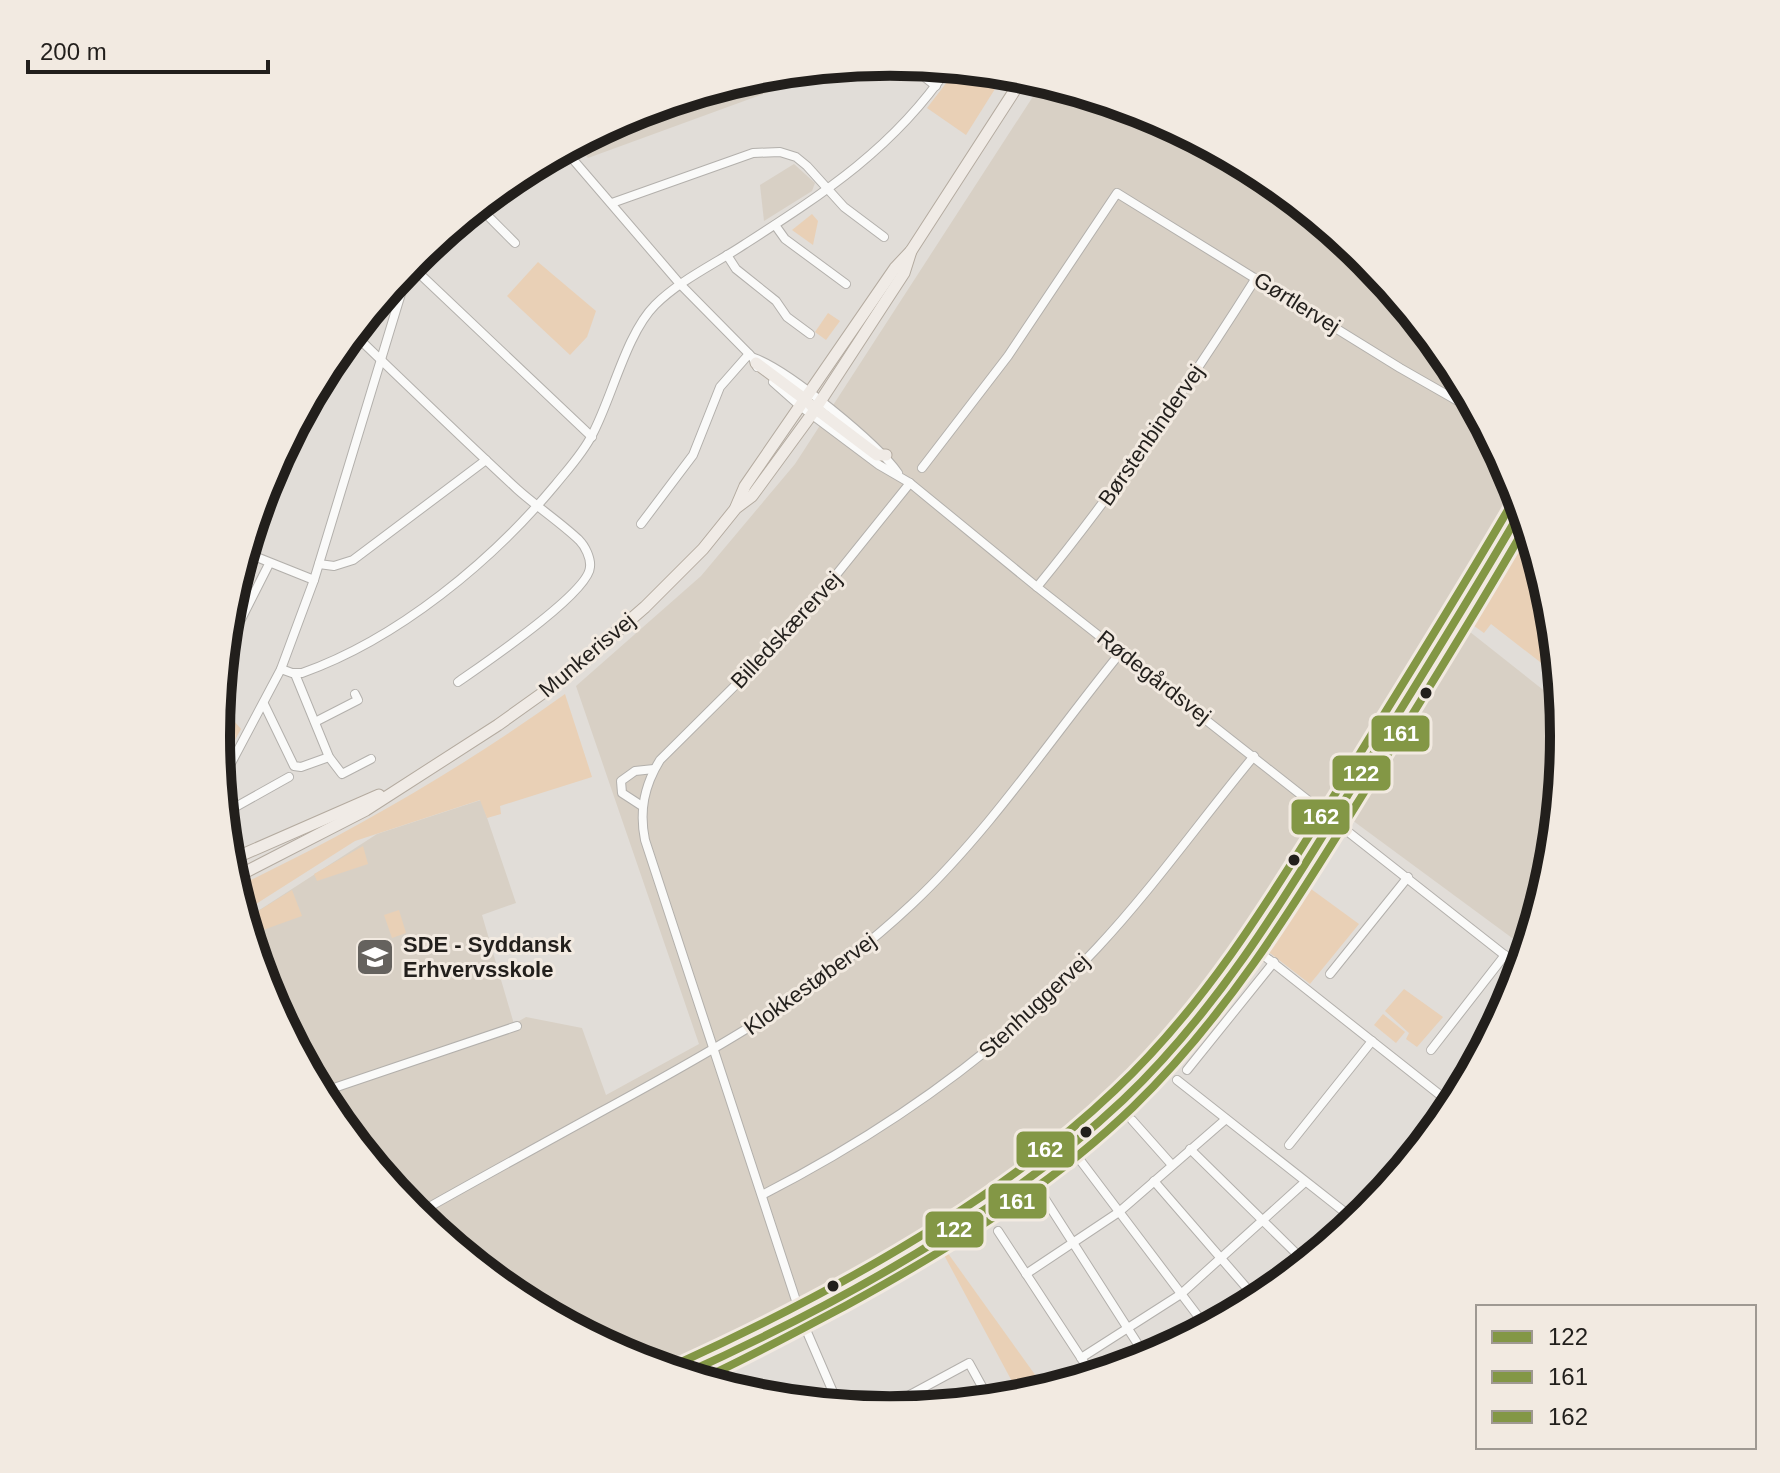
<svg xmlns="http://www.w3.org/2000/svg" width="1780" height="1473" viewBox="0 0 1780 1473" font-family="Helvetica,sans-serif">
<rect width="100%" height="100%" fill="#e1ddd8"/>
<g fill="#d8d0c5">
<polygon points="820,69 821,73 588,158 576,143 632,113 759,75"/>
<polygon points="1043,81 1149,114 1265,176 1367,260 1451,362 1513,479 1519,497 1314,828 1213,980 1112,1094 1034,1160 927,1231 859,1272 663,1369 631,1359 515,1297 413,1213 329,1111 267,994 244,920 377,834 481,800 516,903 482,915 514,1024 526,1017 582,1028 606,1095 699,1044 576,686 701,576 795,464"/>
<polygon points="794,164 815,183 812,191 764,221 760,185"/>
<polygon points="1465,628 1561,704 1564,737 1551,869 1527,949 1352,820"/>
</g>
<g fill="#e9d0b6">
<polygon points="957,69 1005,73 966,135 927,108"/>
<polygon points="810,70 738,94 734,82 759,75"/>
<polygon points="812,214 818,221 813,245 792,230"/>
<polygon points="538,262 596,311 587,337 570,355 507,296"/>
<polygon points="828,313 840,321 826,340 815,332"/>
<polygon points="1529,531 1552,605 1560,693 1551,686 1558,676 1491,624 1484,633 1467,621"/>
<path d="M565,694L592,777L500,806L501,814L487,818L480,800L355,841L242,913L234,888C350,833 461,769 565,694Z"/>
<polygon points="219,704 241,729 219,769 216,736"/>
<polygon points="1563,730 1562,764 1546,752"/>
<polygon points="363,846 368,864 317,881 314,874"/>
<polygon points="1307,886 1359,924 1310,984 1266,950"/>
<polygon points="292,890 302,916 249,935 244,920"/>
<polygon points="399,910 406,933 392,938 384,915"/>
<polygon points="1404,989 1443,1017 1417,1047 1406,1039 1409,1033 1385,1011"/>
<polygon points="1383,1014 1405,1032 1396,1043 1374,1025"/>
<polygon points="947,1252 1046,1390 1021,1398 944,1255"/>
</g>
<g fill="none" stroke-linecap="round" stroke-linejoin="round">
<defs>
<g id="minor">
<polyline points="908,64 936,86"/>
<polyline points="564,149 680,284 753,358 757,367"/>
<polyline points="612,203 753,153 780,152 796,157 807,166 844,207 884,237"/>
<polyline points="478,206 515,243"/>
<polyline points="775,225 785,239 846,284"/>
<polyline points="727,255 736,269 776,301 787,317 810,334"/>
<polyline points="408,269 423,277 592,437"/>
<path d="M353,333C407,385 462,438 517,489C537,507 560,522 579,540C585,546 591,558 590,567C589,593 482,665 458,682"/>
<path d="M754,358C788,370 877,443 898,473"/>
<polyline points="773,382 799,405 879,465 910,483 1037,587 1521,968"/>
<polyline points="922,468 1008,356 1117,193 1400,368 1477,412"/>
<polyline points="641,524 693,455 720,387 749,354"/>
<polyline points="244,552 314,580"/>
<polyline points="319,564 334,566 353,560 486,460"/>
<polyline points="1491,572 1526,522"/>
<path d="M1037,587C1118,488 1188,386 1256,278"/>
<polyline points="224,653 269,564"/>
<path d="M281,669L292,673H302C398,639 492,561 556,484C569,468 583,453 592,435C612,398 626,334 655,305C680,280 715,264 745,244C824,193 894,148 948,68"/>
<polyline points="295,674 329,757 342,774 371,759"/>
<polyline points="264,704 294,766 301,767 329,757"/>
<polyline points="315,722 358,700 355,694"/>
<polyline points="220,784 281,669 314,580 410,264"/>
<polyline points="642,806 622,793 621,781 635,771 654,769"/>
<polyline points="223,814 289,777"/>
<polyline points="1253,947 1454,1106"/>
<polyline points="1330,974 1408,877"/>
<polyline points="1431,1050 1505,955"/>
<polyline points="1187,1070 1274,962"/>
<polyline points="1177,1080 1351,1217"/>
<polyline points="319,1093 517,1026"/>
<polyline points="1132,1120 1172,1165"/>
<polyline points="1289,1145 1372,1041"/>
<polyline points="1190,1149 1306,1263"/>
<polyline points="1077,1156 1207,1328"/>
<polyline points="1154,1181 1258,1301"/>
<path d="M762,1195C887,1131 1000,1052 1097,948C1153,888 1201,820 1254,756"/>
<polyline points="1045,1199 1148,1360"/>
<path d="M415,1215C475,1181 535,1148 595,1115C711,1052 815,995 912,904C990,831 1054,734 1121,652"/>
<polyline points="998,1231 1093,1376"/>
<polyline points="1026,1274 1119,1212 1226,1119"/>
<polyline points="1081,1358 1181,1294 1305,1182"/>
<path d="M682,1375C741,1349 797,1318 854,1287C964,1226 1072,1158 1158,1064C1238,978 1296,879 1358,779C1413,690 1470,601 1522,509"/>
<polyline points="912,1394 920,1408"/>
<path d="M839,1406L804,1325L645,840C639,811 644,786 660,760L795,626L910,483"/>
<polyline points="882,1410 969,1363 990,1401"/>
</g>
<g id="major">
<polyline points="756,363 807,401"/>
<polyline points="811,405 877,455 886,455"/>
<polyline points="736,507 745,486 895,268 911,251 1024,76"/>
<polyline points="228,861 379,795"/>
<polyline points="232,879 366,810 498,725 561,680 645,607 703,549 736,508 752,496 812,414 904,273 911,251"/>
</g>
</defs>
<use href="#minor" stroke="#b3b0ac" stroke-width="10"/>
<use href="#major" stroke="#b4aba0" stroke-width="13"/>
<use href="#minor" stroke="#fafaf9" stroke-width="8"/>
<use href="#major" stroke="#f0ebe6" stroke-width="11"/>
<defs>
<path id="bus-1" d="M682,1375C835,1306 1001,1215 1123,1100C1218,1010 1286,896 1354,785C1411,693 1468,602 1522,509"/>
<path id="bus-2" d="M700,1380C750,1357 798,1331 847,1305C949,1249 1050,1187 1133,1107C1229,1014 1298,899 1368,786C1422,699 1476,613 1527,524"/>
<path id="bus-3" d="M677,1364C826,1296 996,1204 1115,1090C1210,1001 1277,887 1345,778C1401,686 1458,596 1512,503"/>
</defs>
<use href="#bus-1" stroke="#f2eae1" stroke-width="14"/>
<use href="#bus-2" stroke="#f2eae1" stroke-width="14"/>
<use href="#bus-3" stroke="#f2eae1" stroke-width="14"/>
<use href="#bus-1" stroke="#839745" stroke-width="8"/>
<use href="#bus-2" stroke="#839745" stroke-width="8"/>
<use href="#bus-3" stroke="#839745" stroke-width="8"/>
</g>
<defs>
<symbol id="university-square" viewBox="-11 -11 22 22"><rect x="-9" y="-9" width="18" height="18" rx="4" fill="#65625e" stroke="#f2eae1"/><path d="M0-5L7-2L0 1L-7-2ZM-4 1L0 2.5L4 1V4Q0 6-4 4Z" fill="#fff"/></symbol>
</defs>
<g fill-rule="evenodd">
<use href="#university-square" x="353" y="935" width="44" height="44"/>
</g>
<g fill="#221f1c" stroke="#f2eae1" stroke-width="3">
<circle cx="1426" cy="693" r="7"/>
<circle cx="1294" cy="860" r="7"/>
<circle cx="1086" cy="1132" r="7"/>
<circle cx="833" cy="1286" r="7"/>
</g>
<g text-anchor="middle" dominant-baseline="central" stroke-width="6" stroke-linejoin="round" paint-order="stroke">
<g font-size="22" fill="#221f1c" stroke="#f2eae1">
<text transform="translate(1297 303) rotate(32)">Gørtlervej</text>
<text transform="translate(1151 435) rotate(-55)">Børstenbindervej</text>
<text transform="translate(786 630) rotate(-47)">Billedskærervej</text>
<text transform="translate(587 655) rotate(-40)">Munkerisvej</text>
<text transform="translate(1154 677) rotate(38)">Rødegårdsvej</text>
<text transform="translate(810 984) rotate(-36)">Klokkestøbervej</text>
<text transform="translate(1034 1006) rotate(-43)">Stenhuggervej</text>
</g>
<g font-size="22" font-weight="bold" fill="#221f1c" stroke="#f2eae1" text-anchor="start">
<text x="403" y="944">SDE - Syddansk<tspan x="403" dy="25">Erhvervsskole</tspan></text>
</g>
</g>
<path d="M0 0H1780V1473H0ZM230 736a660 660 0 1 1 1320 0a660 660 0 1 1-1320 0Z" fill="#f2eae1" fill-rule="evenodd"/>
<path fill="none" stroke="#221f1c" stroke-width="10" d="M230 736a660 660 0 1 1 1320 0a660 660 0 1 1-1320 0Z"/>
<g stroke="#f2eae1" stroke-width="3">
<rect x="1370" y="714" width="61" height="39" rx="8" fill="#839745"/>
<rect x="1331" y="754" width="61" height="38" rx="8" fill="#839745"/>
<rect x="1290" y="798" width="61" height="38" rx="8" fill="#839745"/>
<rect x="1015" y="1130" width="61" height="39" rx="8" fill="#839745"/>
<rect x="987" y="1182" width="61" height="38" rx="8" fill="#839745"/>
<rect x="924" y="1210" width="61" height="39" rx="8" fill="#839745"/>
</g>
<g font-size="22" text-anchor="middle" font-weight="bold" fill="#fff">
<text x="1401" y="741">161</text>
<text x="1361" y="781">122</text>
<text x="1321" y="824">162</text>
<text x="1045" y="1157">162</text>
<text x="1017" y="1209">161</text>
<text x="954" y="1237">122</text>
</g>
<rect x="1476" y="1305" width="280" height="144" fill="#f2eae1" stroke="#9f9992" stroke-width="2"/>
<rect x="1492" y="1331" width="40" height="12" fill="#839745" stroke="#9f9992" stroke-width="2"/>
<text x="1548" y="1345" font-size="24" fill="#221f1c">122</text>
<rect x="1492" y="1371" width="40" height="12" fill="#839745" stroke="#9f9992" stroke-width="2"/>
<text x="1548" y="1385" font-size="24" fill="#221f1c">161</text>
<rect x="1492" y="1411" width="40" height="12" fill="#839745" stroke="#9f9992" stroke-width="2"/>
<text x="1548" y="1425" font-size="24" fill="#221f1c">162</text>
<path d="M28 60v12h240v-12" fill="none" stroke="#221f1c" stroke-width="4"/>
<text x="40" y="60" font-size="24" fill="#221f1c" stroke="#f2eae1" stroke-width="6" paint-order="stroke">200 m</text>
</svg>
